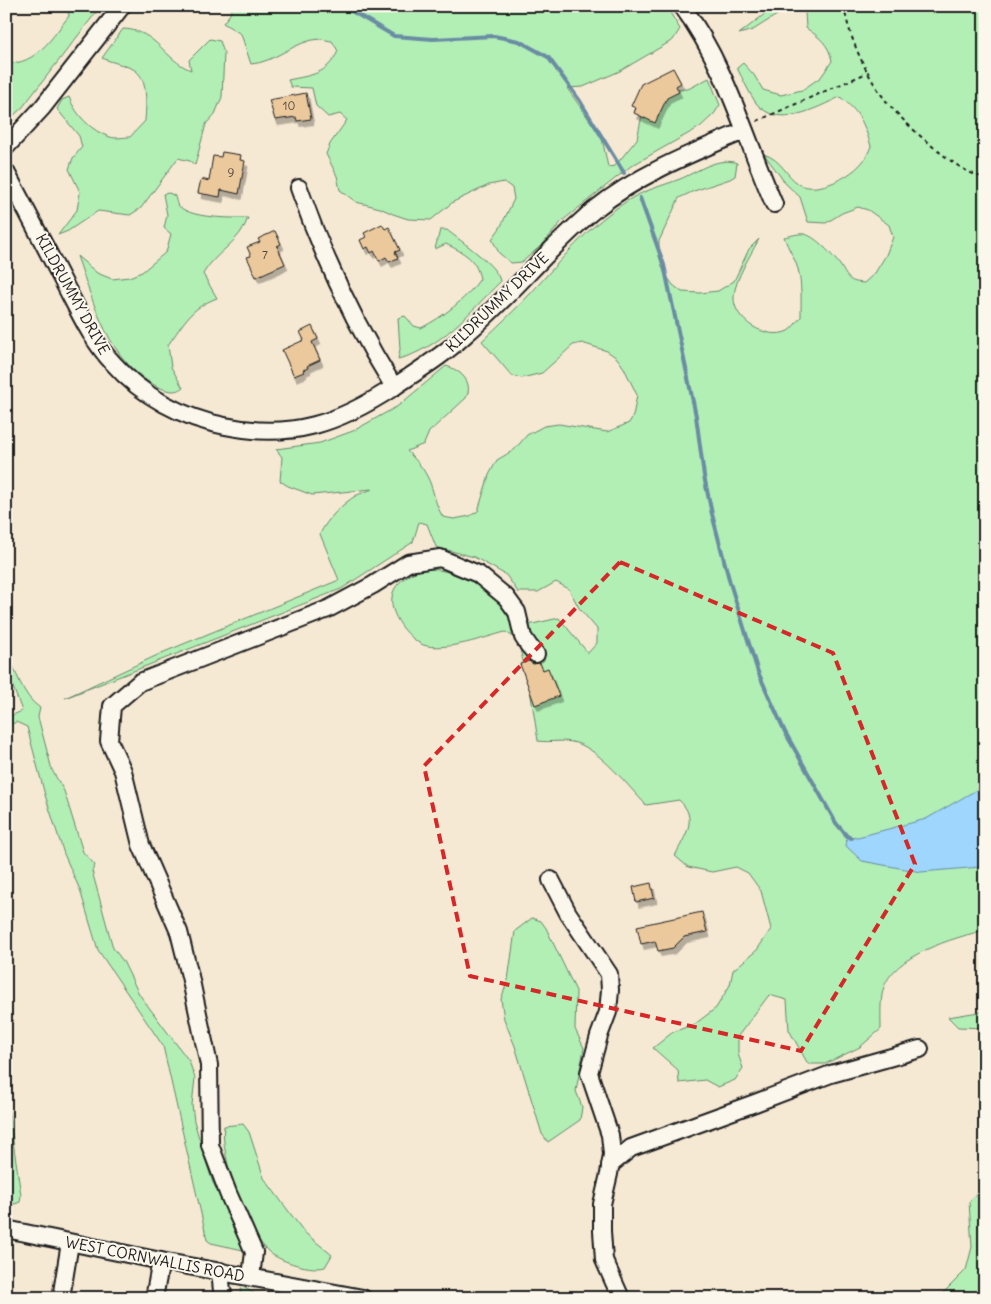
<svg xmlns="http://www.w3.org/2000/svg" width="991" height="1304" viewBox="0 0 991 1304" font-family="Delius,sans-serif">
<defs>
<filter id="shadow"><feDropShadow dx="3" dy="5.5" stdDeviation="0" flood-color="#0004"/></filter>
</defs>
<rect width="100%" height="100%" fill="#f6e9d4"/>
<filter id="ink" filterUnits="userSpaceOnUse"><feTurbulence type="fractalNoise" baseFrequency=".02" numOctaves="2"/><feDisplacementMap in="SourceGraphic" scale="10" xChannelSelector="R" yChannelSelector="G"/><feConvolveMatrix kernelMatrix="1 2 1 2 8 2 1 2 1" color-interpolation-filters="sRGB"/></filter>
<g filter="url(#ink)">
<g fill="#b1efb5" stroke="#668668">
<path d="M67,6H101L22,108L6,122V63C36,66 53,36 69,16Z"/>
<path d="M233,6H666L680,29L673,40L620,71L583,87L567,88L602,138L608,167L615,166L637,139L642,115L676,89H688L709,78L720,105L714,114L700,127L631,166L562,221L543,244L522,262L511,263L499,253L492,239L500,228L514,199L512,188L504,182L489,185L453,202L431,220L408,219L393,214L380,208L356,202L340,190L337,176L326,154L330,144L347,120L340,114L328,117L316,106L312,88L291,87L288,80C311,75 327,75 338,51L332,41C328,41 324,39 320,39C296,40 274,63 251,64L241,34L223,23L230,14Z"/>
<polygon points="775,6 797,6 788,8 753,30 739,34"/>
<path d="M799,6H985V930C954,938 892,955 883,990C880,1002 881,1017 881,1029L860,1047L825,1064H808L789,1030L787,1000L769,995L738,1036V1054L743,1068L735,1080L718,1087L705,1080L679,1083L678,1070L653,1048L673,1032L695,1024L716,1008L730,985L733,970L757,950L771,929L761,891L748,873L736,867L712,872L688,867L675,856C685,835 699,819 679,800L646,805C630,788 599,749 576,743C563,739 551,743 538,741L529,683L519,646L511,635L505,632C483,638 450,650 427,646C417,644 409,635 403,628C397,620 390,608 392,597C394,580 417,568 432,569C447,570 477,581 488,591C500,601 507,615 515,628L559,618L588,653L597,643V629L579,608L569,589L556,582L538,592H518L506,575L474,557L436,547L427,524L419,522L413,542L341,589L65,698L164,652L339,580L320,534C327,519 343,503 357,495C362,493 368,491 372,489L312,495L288,486L280,481L282,457L276,449L320,443L353,431L398,406L446,366C461,370 474,383 466,398L429,432L424,444L407,451C415,459 422,466 427,476C434,489 434,503 443,517L454,519L470,516L478,511L489,475L497,460L514,450L527,435L544,426L559,424L607,432L629,423L633,416L637,395L624,368L617,358L607,351L582,343L573,345L542,373L522,378L512,376L482,341C499,325 516,309 531,293C561,260 589,225 627,201C644,190 662,186 680,179C697,172 718,156 737,163L735,176L730,179L694,191L679,198L659,241V256L664,272L673,285L682,292L700,293L718,291L734,281L749,249L759,239C751,254 735,279 734,296C732,320 767,341 788,331C793,328 797,321 801,317C801,301 802,284 798,269C795,258 788,249 784,237C790,236 799,233 804,234C816,236 833,256 840,265C848,277 847,282 864,283L875,273L886,255L893,237L889,225L868,210L858,207L842,213L826,223L808,222L800,197L786,184L764,154C783,161 785,175 799,184C817,195 853,176 864,160C867,156 869,151 871,146C864,124 860,112 840,97C816,108 778,130 756,103C749,93 743,79 737,68L743,63L754,75L763,90L781,95L802,90L821,77L832,61C829,44 819,37 806,28L805,12Z"/>
<path d="M123,29C157,30 164,60 191,70L189,60L210,39L220,41L224,53L222,97L215,114L206,124L195,165L190,161L178,158L141,208L130,215L98,211L68,231L58,235L77,210L80,192L69,169L73,158L82,147L79,136L57,109L62,100L69,97C76,115 91,131 110,137C116,139 124,137 130,137L145,121C146,106 149,77 133,69C123,64 113,63 102,58Z"/>
<path d="M169,193L175,196C175,197 177,204 177,204C188,219 231,218 248,218C240,243 215,252 203,274L217,298C190,308 184,323 168,345L171,367L183,388C174,393 168,391 158,387C109,363 94,304 77,256L97,273L112,279L129,277L142,272L166,252L171,234L164,228L167,215L163,194Z"/>
<path d="M440,230H447C459,240 500,267 500,282C471,311 440,349 398,359L400,349L398,318L405,316L414,326L421,328C443,317 466,299 480,279C476,258 464,253 446,244L435,249Z"/>
<path d="M6,651C16,670 22,696 40,708L38,717L52,770L64,791L83,852L95,865L92,871L113,948L123,961L139,994L189,1061L195,1078L192,1105L194,1121L204,1155L213,1183L229,1208L246,1247L243,1250L211,1243L207,1240L163,1046L98,950L80,890L64,854L45,795L27,727L16,722L6,727V718L22,711L6,668Z"/>
<polygon points="532,918 541,921 546,928 576,991 575,1029 584,1048 576,1091 582,1107 580,1120 548,1142 542,1134 515,1046 504,1019 501,999 508,980 515,931"/>
<polygon points="985,1011 985,1028 958,1027 948,1017"/>
<polygon points="6,1094 21,1195 20,1202 15,1204 6,1202"/>
<path d="M243,1124L249,1132L264,1178L304,1232L332,1255L325,1267C311,1271 282,1262 270,1253C248,1235 219,1155 224,1126Z"/>
<polygon points="985,1185 985,1298 938,1298 966,1270 972,1247 969,1202"/>
<polygon points="245,1288 255,1294 295,1298 239,1298 241,1289"/>
</g>
<polygon fill="#9ed6fd" stroke="#6a8ca3" points="985,785 985,865 981,867 921,872 862,861 846,846 847,836 858,837 926,819"/>
<g fill="none" stroke-linecap="round" stroke-linejoin="round">
<g stroke="#6a8ca3" stroke-width="4">
<polyline points="343,6 394,36 433,39 494,36 519,41 548,57 580,101 624,173"/>
<polyline points="640,198 664,265 696,416 704,476 712,514 730,583 758,672 785,732 836,823 847,836 851,838"/>
</g>
</g>
<g fill="#ebc99c" stroke="#1c1c1c" filter="url(#shadow)">
<polygon points="673,68 681,83 676,86 679,92 667,98 655,123 634,113 636,108 631,106 641,84"/>
<polygon points="306,93 311,119 297,121 296,117 275,120 269,100"/>
<polygon points="222,152 241,155 240,160 245,161 239,194 221,190 220,197 198,193 201,179 209,181 213,156 221,157"/>
<polygon points="382,224 385,229 389,227 400,250 395,252 398,258 389,262 386,257 379,261 374,251 371,253 368,247 364,249 360,240 366,237 364,233"/>
<polygon points="275,231 281,244 277,246 285,264 256,277 247,257 251,256 247,247 260,242 258,239"/>
<polygon points="312,326 318,339 312,342 320,360 307,366 308,368 303,370 304,372 294,376 282,350 304,340 300,332"/>
<polygon points="529,661 533,664 540,663 543,670 548,668 559,696 535,705 520,664"/>
<polygon points="651,883 654,898 636,902 633,887"/>
<polygon points="702,912 707,932 684,937 673,948 658,951 655,941 641,944 637,926"/>
</g>
<g fill="none" stroke-linecap="round" stroke-linejoin="round">
<defs>
<g id="minor">
<path d="M682,6C726,65 745,137 774,204"/>
<polyline points="6,147 42,108 122,6"/>
<path d="M6,172C27,211 47,250 67,289C80,314 93,342 113,363C142,396 183,418 225,426C292,440 339,423 394,387C419,370 444,355 465,335C511,296 548,248 594,210C639,174 692,153 744,131"/>
<path d="M299,188C324,259 354,323 394,387"/>
<polyline points="551,880 568,913 609,974 610,990 608,1012 599,1036 589,1073 610,1135 612,1154 609,1174 602,1204 602,1231 604,1260 621,1298"/>
<polyline points="610,1165 631,1148 755,1103 831,1074 920,1049"/>
<polyline points="6,1229 161,1261 363,1298"/>
<polyline points="220,1271 222,1291 225,1298"/>
<polyline points="251,1277 254,1252 228,1193 210,1145 209,1065 190,976 179,932 141,845 123,771 109,741 112,706 140,682 328,609 373,585 408,563 440,558 478,574 506,597 517,612 523,637 529,646 536,654"/>
<polyline points="61,1298 70,1243"/>
<polyline points="154,1298 161,1261"/>
</g>
</defs>
<use href="#minor" stroke="#1c1c1c" stroke-width="20"/>
<g stroke="#1c1c1c" stroke-width="2" stroke-dasharray="4 4" stroke-linecap="butt">
<path d="M844,6C849,38 865,72 883,97C899,119 944,159 967,171C972,174 979,176 985,178"/>
<polyline points="757,121 869,72"/>
</g>
<use href="#minor" stroke="#fbf7ec" stroke-width="16"/>
</g>
</g>
<path fill="none" stroke="#d62828" stroke-width="4" stroke-dasharray="10 6" stroke-linejoin="round" d="M620,562L833,653L915,864L801,1051L470,976L424,766Z"/>
<g text-anchor="middle" dominant-baseline="central" stroke-width="4" stroke-linejoin="round" paint-order="stroke">
<g font-size="12" fill="#50473c">
<text x="289" y="105">10</text>
<text x="231" y="172">9</text>
<text x="265" y="254">7</text>
</g>
<g font-size="15" fill="#1c1c1c" stroke="#fbf7ec">
<text transform="translate(73 294) rotate(61)">KILDRUMMY DRIVE</text>
<text transform="translate(497 302) rotate(-44)">KILDRUMMY DRIVE</text>
<text transform="translate(155 1259) rotate(11)">WEST CORNWALLIS ROAD</text>
</g>
</g>
<rect width="991" height="1304" fill="none" stroke="#fbf7ec" stroke-width="25"/>
<rect x="12" y="12" width="966" height="1279" fill="none" stroke="#1c1c1c" stroke-width="2" filter="url(#ink)"/>
</svg>
